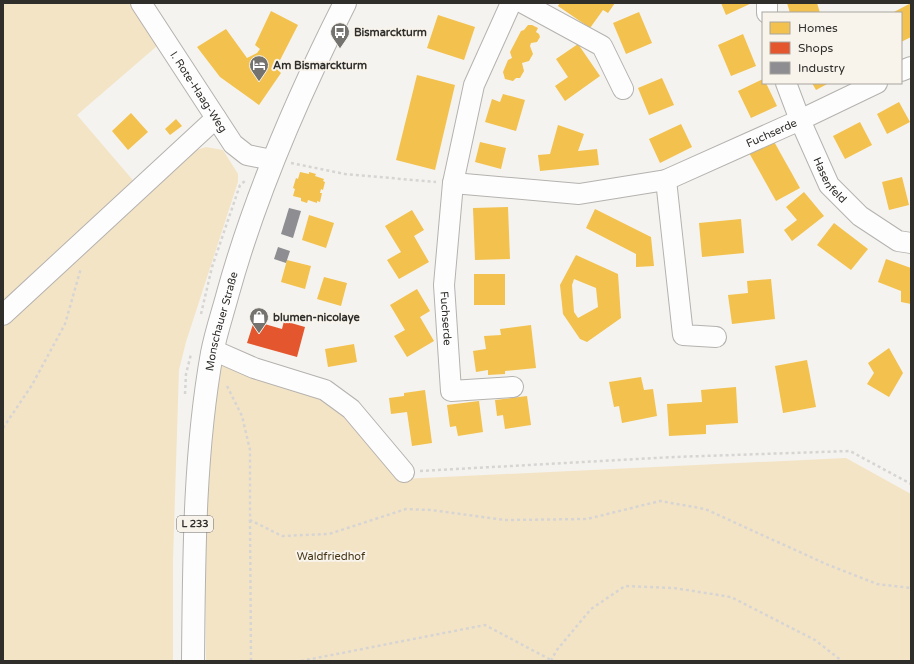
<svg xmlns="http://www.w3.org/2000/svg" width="914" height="664" viewBox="0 0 914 664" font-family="'Varela Round',sans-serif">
<rect width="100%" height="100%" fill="#f5f3ef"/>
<g fill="#f4e4c6">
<polygon points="3,3 129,3 157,46 77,115 137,185 3,309"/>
<polygon points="206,147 223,150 238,174 238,182 186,342 179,370 173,561 173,661 3,661 3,318 190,152"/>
<path d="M222,362L321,397L346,414L401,479L846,458L911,494V661H206C205,562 202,459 222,362Z"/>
</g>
<g fill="#f2c14e" fill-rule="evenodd">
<polygon points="560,3 615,3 608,13 603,10 590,28 558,6"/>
<polygon points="721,3 752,3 726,15"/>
<polygon points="787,3 817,3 820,13 790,13"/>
<polygon points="911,3 911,37 901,42 901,13 892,13"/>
<polygon points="271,11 298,25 276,68 281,73 259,105 220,77 197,47 226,29 247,58 257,53 260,49 255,45"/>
<polygon points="639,12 652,43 626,54 613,23"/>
<polygon points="438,15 475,27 464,60 427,48"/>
<polygon points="528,25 532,25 538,28 536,32 539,34 540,37 537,42 531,43 530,46 533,54 529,61 522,63 524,71 520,78 516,78 513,81 505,79 503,72 508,60 512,58 510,52 521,31 524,30"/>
<polygon points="743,34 756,66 731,76 718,45"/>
<polygon points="578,44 600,76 565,101 555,86 568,77 556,59"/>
<polygon points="417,75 455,85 435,170 396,160"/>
<polygon points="662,78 674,105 649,115 638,88"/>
<polygon points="763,79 763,83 766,83 777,106 751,118 738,91"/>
<polygon points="812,83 829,83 816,90"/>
<polygon points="503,94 525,100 516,131 485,122 492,99 500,102"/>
<polygon points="899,102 910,122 887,134 877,114"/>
<polygon points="131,113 148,132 128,150 112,131"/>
<polygon points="176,119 182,126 170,135 165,129"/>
<polygon points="860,122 872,145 845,159 833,136"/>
<polygon points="681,124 692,147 660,163 649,139"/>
<polygon points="558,125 584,134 578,151 597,149 599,165 540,171 538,155 550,154"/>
<polygon points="772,138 800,188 776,201 748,151"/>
<polygon points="480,142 506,148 501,169 475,162"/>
<polygon points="300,172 309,174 309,172 316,174 315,176 324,179 323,181 325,182 323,190 321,189 320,193 322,193 320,202 317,201 317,203 308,200 307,203 301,201 301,198 293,196 295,189 293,188 296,178 298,179"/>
<polygon points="902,177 909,205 889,210 882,182"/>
<polygon points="804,192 824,216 792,241 784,230 797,220 786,207"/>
<polygon points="508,207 510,259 475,260 473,208"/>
<polygon points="595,209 651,237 654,266 636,267 636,254 586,228"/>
<polygon points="412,210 424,230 414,236 429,262 399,279 387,260 401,252 385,226"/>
<polygon points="309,215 334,223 326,248 302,240"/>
<polygon points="741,219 744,253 702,257 699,223"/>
<polygon points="834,223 868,249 851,270 817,245"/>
<path d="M576,255L618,274L621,318L587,342L580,339L563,314L560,285ZM574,279L596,288L598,307L578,318L574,312L572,285Z"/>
<polygon points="886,259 911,268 911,304 901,302 901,291 878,282"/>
<polygon points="287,260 311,266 305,289 281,282"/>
<rect x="474" y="274" width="31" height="31"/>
<polygon points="324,277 347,283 341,306 317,299"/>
<polygon points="771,279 775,319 732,324 728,295 748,293 747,281"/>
<polygon points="417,289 430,311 420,317 434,341 407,357 394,336 405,330 390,305"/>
<polygon points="531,325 536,368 505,371 505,374 488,375 488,370 476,372 473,351 486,349 484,336 501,335 500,329"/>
<polygon points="354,344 357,362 328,367 325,349"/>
<polygon points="889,348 903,373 889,397 867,384 874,373 868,363"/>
<polygon points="807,360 816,407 783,413 775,366"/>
<polygon points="641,377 644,390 653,389 657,416 622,423 619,406 614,407 609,382"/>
<polygon points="736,387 738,423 706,425 706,434 669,436 667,404 702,402 701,390"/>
<polygon points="425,390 432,443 412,446 407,412 391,414 389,398 404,396 404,393"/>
<polygon points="527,396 531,425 505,429 503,415 497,416 495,400"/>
<polygon points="479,401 483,432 458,436 456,426 450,427 447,405"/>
</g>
<polygon fill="#e4572e" points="254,321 282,329 284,321 305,327 297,357 247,343"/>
<g fill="#8d8d92">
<polygon points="289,208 301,211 293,238 281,234"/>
<polygon points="278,247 290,251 286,263 274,259"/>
</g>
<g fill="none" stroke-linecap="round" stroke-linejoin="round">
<defs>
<g id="minor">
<path id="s1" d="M141,3L233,144L247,155L272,160"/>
<path id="s2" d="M511,3L474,85L453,183L444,285L451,391L513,387"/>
<polyline points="523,3 602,46 623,89"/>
<polyline points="767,3 767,13"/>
<polyline points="901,71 911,67"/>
<path id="s3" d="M786,83L800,120L829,185L860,216L898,241L911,243"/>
<polyline points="666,180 683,335 716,337"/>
<path id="s4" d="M453,183L579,194L666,180L800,120L877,83"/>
<polyline points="3,315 216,118"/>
<polyline points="213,350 254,368 325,390 351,409 404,472"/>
</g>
<g id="major">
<path id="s5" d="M193,661C194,558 194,454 212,353C216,332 223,312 228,293C256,192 298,96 345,3"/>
</g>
</defs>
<use href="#minor" stroke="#b4b2af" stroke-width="22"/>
<use href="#major" stroke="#b4b2af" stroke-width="24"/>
<g stroke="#d6d5d4" stroke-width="2.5" stroke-dasharray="3 3" stroke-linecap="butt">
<polyline points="291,163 345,174 436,182"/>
<polyline points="201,314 212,267 240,185 245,181"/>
<polyline points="227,386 242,416 250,450 250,520 282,536 329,534 406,509 431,510 505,520 587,519 660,501 705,509 826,564 877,584 911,588"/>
<polyline points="185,394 186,374 191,354"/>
<polyline points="3,428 32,385 65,324 81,268"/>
<polyline points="420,471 674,457 850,451 911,484"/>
<polyline points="250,520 251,661"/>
<polyline points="301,661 485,625 551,660"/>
<polyline points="551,661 556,651 591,609 625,586 674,588 731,597 815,640 842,661"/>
</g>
<use href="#minor" stroke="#fefdfd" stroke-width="20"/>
<use href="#major" stroke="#fefdfd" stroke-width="22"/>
</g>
<defs>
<symbol id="bus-pin" viewBox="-11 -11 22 30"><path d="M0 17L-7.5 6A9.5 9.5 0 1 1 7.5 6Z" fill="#747370" stroke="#f8f4ec"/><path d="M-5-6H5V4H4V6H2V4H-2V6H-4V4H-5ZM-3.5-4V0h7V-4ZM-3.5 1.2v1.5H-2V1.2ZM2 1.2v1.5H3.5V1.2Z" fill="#fff"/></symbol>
<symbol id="hotel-pin" viewBox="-11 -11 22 30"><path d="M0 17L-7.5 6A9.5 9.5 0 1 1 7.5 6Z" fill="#747370" stroke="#f8f4ec"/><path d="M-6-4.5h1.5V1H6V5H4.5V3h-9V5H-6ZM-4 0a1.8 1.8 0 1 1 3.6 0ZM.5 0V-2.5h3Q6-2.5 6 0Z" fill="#fff"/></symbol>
<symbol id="shop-pin" viewBox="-11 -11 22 30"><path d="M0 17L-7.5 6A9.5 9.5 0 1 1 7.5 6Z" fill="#747370" stroke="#f8f4ec"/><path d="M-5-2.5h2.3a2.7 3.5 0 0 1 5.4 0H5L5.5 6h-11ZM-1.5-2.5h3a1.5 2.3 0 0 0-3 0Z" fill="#fff"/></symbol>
</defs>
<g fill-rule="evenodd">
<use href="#bus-pin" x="329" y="21" width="22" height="30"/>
<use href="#hotel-pin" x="248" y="54" width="22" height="30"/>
<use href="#shop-pin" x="248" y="306" width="22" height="30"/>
</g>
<g text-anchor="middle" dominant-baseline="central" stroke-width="4" stroke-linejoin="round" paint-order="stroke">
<rect fill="#f8f4ec" stroke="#6b6965" stroke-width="1" x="177" y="516" width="36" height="16" rx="3"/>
<g font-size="10" font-weight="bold" fill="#2f2e2b">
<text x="195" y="524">L 233</text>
</g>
<g font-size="11" font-weight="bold" fill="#2f2e2b" stroke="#f8f4ec" text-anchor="start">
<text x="354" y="32">Bismarckturm</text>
<text x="273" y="65">Am Bismarckturm</text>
<text x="273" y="317">blumen-nicolaye</text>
</g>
<g font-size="11" fill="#2f2e2b" stroke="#f8f4ec">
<text stroke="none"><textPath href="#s1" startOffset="106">I. Rote-Haag-Weg</textPath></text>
<text stroke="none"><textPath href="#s4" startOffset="330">Fuchserde</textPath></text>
<text stroke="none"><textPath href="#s3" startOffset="107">Hasenfeld</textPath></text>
<text stroke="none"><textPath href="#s2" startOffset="326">Fuchserde</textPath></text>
<text stroke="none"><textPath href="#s5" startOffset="342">Monschauer Straße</textPath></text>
</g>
<g font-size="11" fill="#443414" stroke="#f8f4ec">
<text x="331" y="556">Waldfriedhof</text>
</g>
</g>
<rect width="914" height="664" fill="none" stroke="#2f2e2b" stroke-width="8"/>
<rect x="762" y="12" width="140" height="72" fill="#f8f4ec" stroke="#a8a59f"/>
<rect x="770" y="22" width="20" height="12" fill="#f2c14e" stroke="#a8a59f"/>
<text x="798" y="32" font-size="12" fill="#2f2e2b">Homes</text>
<rect x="770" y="42" width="20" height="12" fill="#e4572e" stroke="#a8a59f"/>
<text x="798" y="52" font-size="12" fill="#2f2e2b">Shops</text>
<rect x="770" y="62" width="20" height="12" fill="#8d8d92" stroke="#a8a59f"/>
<text x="798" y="72" font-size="12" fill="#2f2e2b">Industry</text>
</svg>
